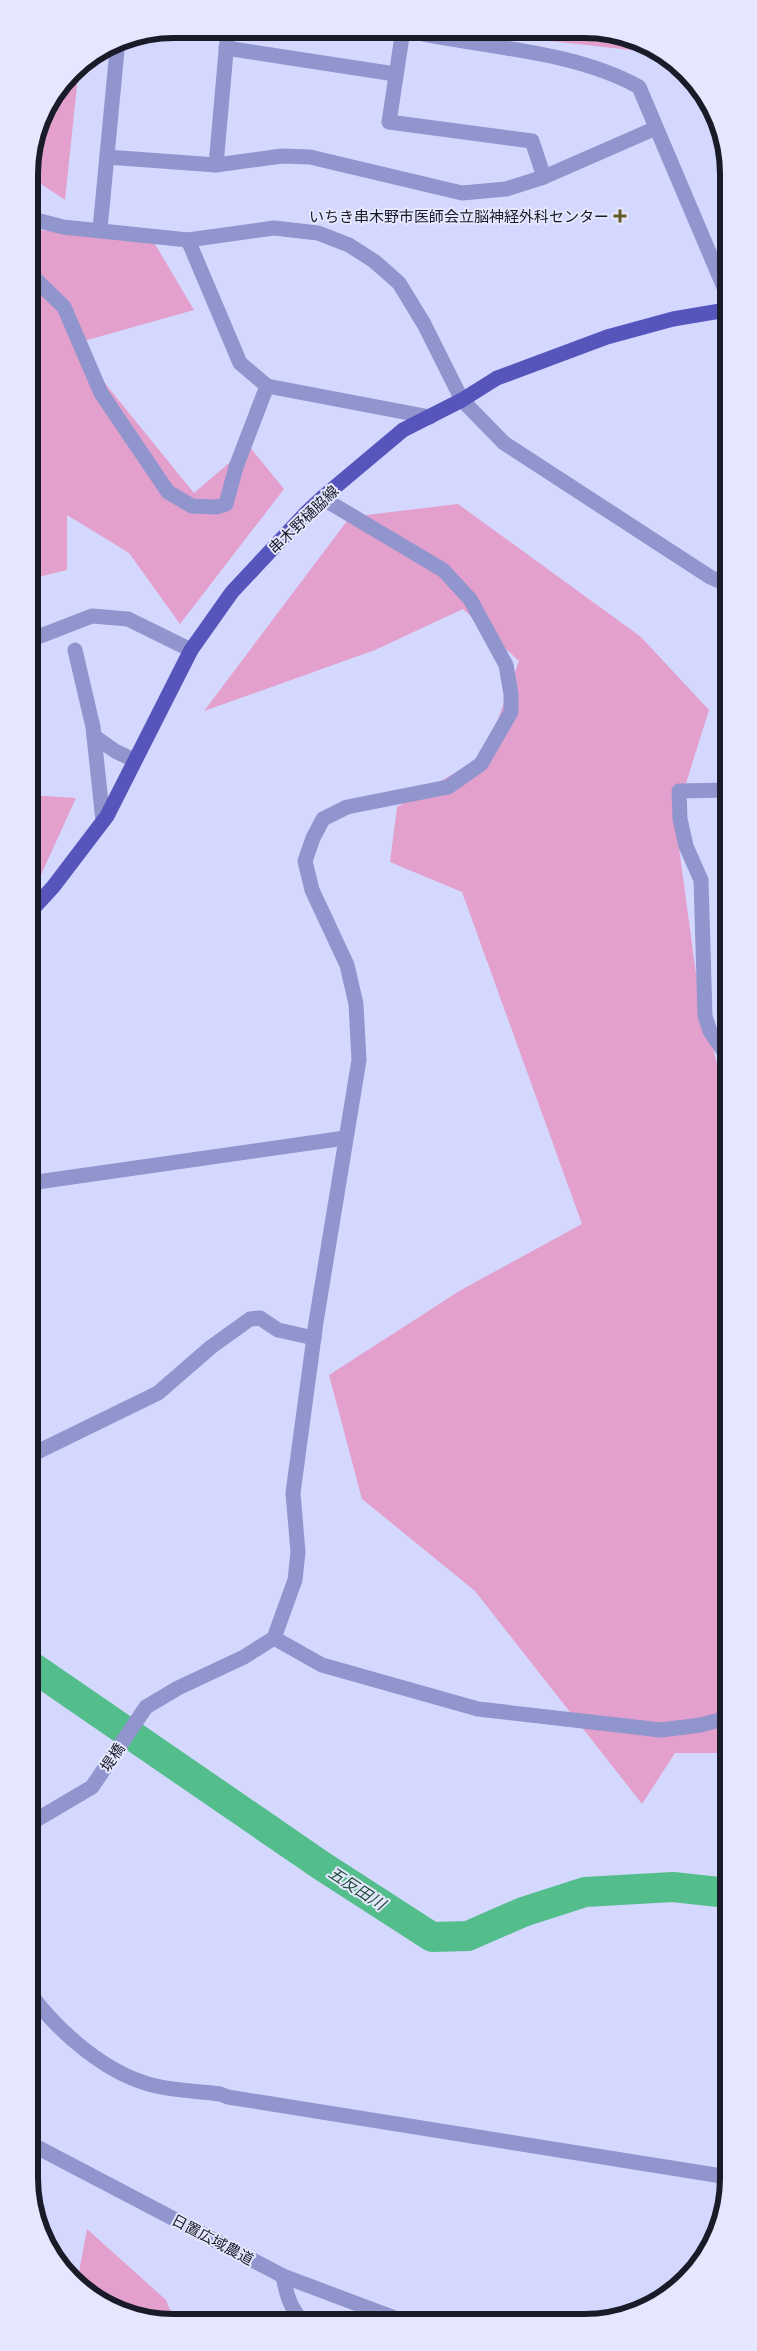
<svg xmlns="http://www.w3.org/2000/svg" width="757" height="2351" viewBox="0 0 757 2351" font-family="'Open Sans','Noto Sans JP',sans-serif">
<rect width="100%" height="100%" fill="#d4d8fe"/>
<g fill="#e3a0cc">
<polygon points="460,31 612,32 686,71 697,93 648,52"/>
<polygon points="79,66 65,200 29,176 29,165 40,118 71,71"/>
<polygon points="29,229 152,239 194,310 73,344 194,493 249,446 284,489 180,624 129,553 67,515 67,570 30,579"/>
<polygon points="458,504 641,637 709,710 675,818 697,981 727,1106 727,1753 675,1753 642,1804 475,1591 362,1499 329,1375 461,1290 582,1224 462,892 390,862 397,807 485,755 519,661 463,609 375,650 204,711 350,517"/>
<polygon points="30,795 76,798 35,888 30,892"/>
<polygon points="87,2229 166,2300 174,2320 146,2320 77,2283"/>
</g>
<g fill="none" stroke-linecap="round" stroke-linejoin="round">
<polyline stroke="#53be8b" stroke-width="30" points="31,1666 322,1866 432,1937 468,1936 523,1912 585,1892 673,1887 728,1893"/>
<g stroke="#9095ce" stroke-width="15">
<polyline points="403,30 389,122 532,141 544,177"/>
<path d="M404,30C480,48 571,49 639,87L726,292"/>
<polyline points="226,48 395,74"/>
<polyline points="107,157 216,165 282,156 310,157 462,193 506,189 544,177 656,128"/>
<polyline points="216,165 228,29"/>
<polyline points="29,218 63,227 188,240 274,228 318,233 349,245 374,261 399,283 424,324 462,400 504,443 710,577 726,584"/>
<polyline points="100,229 118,40"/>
<polyline points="188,240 240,363 267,386 430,417"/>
<polyline points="29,273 64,307 101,393 168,492 192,506 217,507 226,504 236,467 267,386"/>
<polyline points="30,640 92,616 128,619 191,650"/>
<polyline points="75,650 93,727 103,821"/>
<polyline points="94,736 115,751 134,760"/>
<polyline points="726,790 679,791 680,819 686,846 701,880 705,1016 710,1031 727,1056"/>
<polyline points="30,1183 345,1138"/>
<polyline points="31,1455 158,1393 211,1347 250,1319 260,1318 278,1330 314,1338"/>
<polyline points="274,1638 322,1665 478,1709 661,1730 701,1725 727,1718"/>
<polyline points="31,1823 92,1787 146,1707 178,1688 244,1657 274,1638 295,1580 298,1552 293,1493 316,1322 359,1060 356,1004 347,965 312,890 305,861 313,838 323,819 347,807 448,787 481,764 511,712 511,694 506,665 470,599 443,570 322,498"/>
<path d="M31,1995C60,2033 107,2075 156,2086C177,2091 199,2091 220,2094L228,2097L728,2177"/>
<polyline points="31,2144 283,2276 400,2320"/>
<path d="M283,2276C286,2293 290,2307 301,2320"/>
</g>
<polyline stroke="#5655bc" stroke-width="15" points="30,912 53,887 107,816 191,650 232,592 305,514 322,498 403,430 462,400 497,378 607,337 673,319 726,310"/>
</g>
<path fill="#645b28" stroke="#e4e7fe" stroke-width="2" d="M617.5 208.5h5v5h5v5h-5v5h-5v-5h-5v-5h5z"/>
<g text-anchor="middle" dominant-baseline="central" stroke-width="4" stroke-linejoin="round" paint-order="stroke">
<g font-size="15" fill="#1a1b28" stroke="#e4e7fe" text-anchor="end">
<text x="609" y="216">いちき串木野市医師会立脳神経外科センター</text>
</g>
<g font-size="15" fill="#1a1b28" stroke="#e4e7fe">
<text transform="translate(303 519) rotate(-44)">串木野樋脇線</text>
<text transform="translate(112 1757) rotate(-56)">堤橋</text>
<text transform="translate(213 2239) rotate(28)">日置広域農道</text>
</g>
<g font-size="16" font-style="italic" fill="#214d37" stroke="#e4e7fe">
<text transform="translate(357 1888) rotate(33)">五反田川</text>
</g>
</g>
<path d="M0 0H757V2351H0ZM174 38H584A136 136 0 0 1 720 174V2178A136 136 0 0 1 584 2314H174A136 136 0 0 1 38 2178V174A136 136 0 0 1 174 38Z" fill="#e4e7fe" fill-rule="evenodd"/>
<path fill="none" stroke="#1a1b28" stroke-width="6" d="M174 38H584A136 136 0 0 1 720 174V2178A136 136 0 0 1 584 2314H174A136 136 0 0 1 38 2178V174A136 136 0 0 1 174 38Z"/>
</svg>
